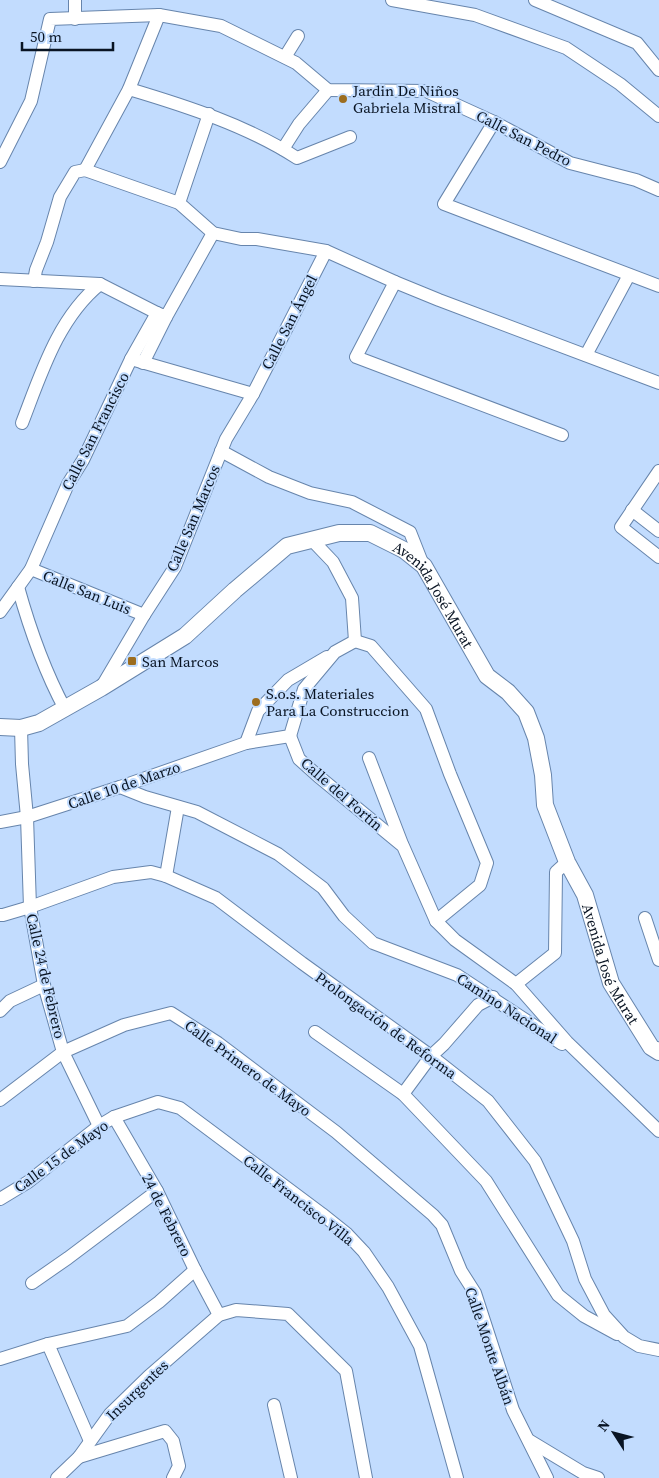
<svg xmlns="http://www.w3.org/2000/svg" width="659" height="1478" viewBox="0 0 659 1478" font-family="'Source Serif 4',serif">
<rect width="100%" height="100%" fill="#c2dcfe"/>
<g fill="none" stroke-linecap="round" stroke-linejoin="round">
<defs>
<g id="minor">
<polyline points="392,0 475,15 566,48 620,84 659,116"/>
<polyline points="535,0 637,43 659,70"/>
<polyline points="75,19 75,0"/>
<polyline points="285,57 298,36"/>
<path d="M129,89C186,106 248,126 297,158L350,137"/>
<polyline points="494,122 444,204 659,286"/>
<polyline points="283,149 299,124 328,90"/>
<polyline points="0,162 31,101 50,19 159,15 221,26 296,63 328,90 426,91 494,122 570,163 636,180 659,190"/>
<polyline points="85,170 179,203 213,233 241,239 257,239 326,251 395,282 439,300 659,383"/>
<polyline points="85,170 129,89 159,15"/>
<polyline points="179,203 209,114"/>
<polyline points="0,279 100,284 157,313"/>
<polyline points="34,281 36,270 47,242 60,197 75,172 85,170"/>
<polyline points="395,282 356,357 562,435"/>
<polyline points="586,355 629,275"/>
<polyline points="131,359 253,394"/>
<polyline points="143,363 166,317"/>
<path d="M22,423C41,374 58,318 100,284"/>
<polyline points="221,451 269,477 310,493 352,502 410,532 423,565"/>
<polyline points="632,510 659,531"/>
<polyline points="312,540 333,562 352,598 355,641"/>
<polyline points="659,557 621,527 659,471"/>
<polyline points="31,569 144,615"/>
<path d="M18,587C30,630 44,670 65,709"/>
<polyline points="0,612 31,569 68,484 83,460 131,359 157,313 166,317 213,233"/>
<polyline points="355,641 371,646 426,709 450,774 487,863 480,885 436,921"/>
<polyline points="101,688 144,615 175,567 226,439 253,394 326,251"/>
<polyline points="21,728 22,764 27,817 30,907 44,985 63,1052 99,1126"/>
<polyline points="290,736 299,759 318,776 403,846 436,921 455,940 516,984 567,1042 659,1131"/>
<polyline points="246,743 258,711 288,680 327,657"/>
<polyline points="369,758 402,844"/>
<polyline points="120,787 145,797 197,812 278,854 323,888 344,916 373,943 457,975 562,1044"/>
<polyline points="0,822 27,817 120,787 246,743 290,736 304,689 335,652 355,641"/>
<polyline points="166,876 178,807"/>
<polyline points="0,915 3,915 30,907 113,877 151,872 166,876 216,898 302,963 431,1056 488,1101 535,1161 573,1241 585,1279 604,1315 624,1337 639,1346 659,1350"/>
<polyline points="645,918 659,960"/>
<polyline points="516,984 555,953 556,872 567,862"/>
<polyline points="0,1011 10,1001 44,985"/>
<polyline points="315,1032 403,1094 486,1181 558,1295 584,1316 617,1334"/>
<polyline points="403,1094 431,1056 444,1044 478,1005 493,997"/>
<polyline points="0,1100 63,1052 124,1025 171,1013 218,1043 336,1132 433,1215 442,1225 461,1271 475,1293 513,1410 547,1478"/>
<polyline points="114,1117 157,1191 195,1270 219,1315"/>
<polyline points="0,1199 28,1182 99,1126 114,1117 158,1102 180,1108 322,1214 347,1234 364,1252 388,1287 420,1346 457,1478"/>
<polyline points="32,1283 68,1258 157,1191"/>
<polyline points="48,1344 90,1441"/>
<polyline points="0,1359 48,1344 127,1326 159,1302 195,1270"/>
<polyline points="274,1405 291,1478"/>
<polyline points="530,1441 583,1473 598,1478"/>
<polyline points="79,1457 165,1431 173,1441 179,1466 173,1478"/>
<polyline points="57,1478 79,1457 110,1414 149,1376 219,1315 236,1310 288,1314 346,1371 366,1478"/>
</g>
<g id="tertiary">
<path id="s1" d="M0,727L21,728L39,723L101,688L185,636L235,590L287,546L339,533H370L404,550L424,566L487,676L508,692L526,712L536,738L543,775L545,805L567,862L585,895L611,983L651,1047L659,1052"/>
</g>
</defs>
<use href="#minor" stroke="#6785ac" stroke-width="14"/>
<use href="#tertiary" stroke="#6785ac" stroke-width="18"/>
<use href="#minor" stroke="#fff" stroke-width="12"/>
<use href="#tertiary" stroke="#fff" stroke-width="16"/>
</g>
<g fill="#9c6d1f" stroke="#c2dcfe" stroke-width="2">
<circle cx="343" cy="99" r="5"/>
<rect x="127" y="656" width="10" height="10" rx="2.5"/>
<circle cx="256" cy="702" r="5"/>
</g>
<g text-anchor="middle" dominant-baseline="central" stroke-width="4" stroke-linejoin="round" paint-order="stroke">
<g font-size="15" fill="#091423" stroke="#c2dcfe" text-anchor="start">
<text x="353" y="90">Jardin De Niños<tspan x="353" dy="17">Gabriela Mistral</tspan></text>
<text x="142" y="661">San Marcos</text>
<text x="266" y="693">S.o.s. Materiales<tspan x="266" dy="17">Para La Construccion</tspan></text>
</g>
<g font-size="15" fill="#091423" stroke="#c2dcfe">
<text transform="translate(524 138) rotate(27)">Calle San Pedro</text>
<text transform="translate(289 322) rotate(-63)">Calle San Ángel</text>
<text transform="translate(95 431) rotate(-63)">Calle San Francisco</text>
<text transform="translate(193 518) rotate(-67)">Calle San Marcos</text>
<text transform="translate(87 592) rotate(22)">Calle San Luis</text>
<text stroke="none"><textPath href="#s1" startOffset="522">Avenida José Murat</textPath></text>
<text transform="translate(124 785) rotate(-19)">Calle 10 de Marzo</text>
<text transform="translate(342 794) rotate(41)">Calle del Fortín</text>
<text stroke="none"><textPath href="#s1" startOffset="942">Avenida José Murat</textPath></text>
<text transform="translate(46 976) rotate(77)">Calle 24 de Febrero</text>
<text transform="translate(507 1008) rotate(33)">Camino Nacional</text>
<text transform="translate(386 1025) rotate(36)">Prolongación de Reforma</text>
<text transform="translate(248 1068) rotate(36)">Calle Primero de Mayo</text>
<text transform="translate(61 1156) rotate(-36)">Calle 15 de Mayo</text>
<text transform="translate(299 1200) rotate(38)">Calle Francisco Villa</text>
<text transform="translate(167 1215) rotate(63)">24 de Febrero</text>
<text transform="translate(490 1346) rotate(71)">Calle Monte Albán</text>
<text transform="translate(137 1390) rotate(-44)">Insurgentes</text>
</g>
</g>
<g transform="translate(614 1433) rotate(306)" stroke="#c2dcfe" stroke-width="4" paint-order="stroke">
<path d="M0-4L9 19L0 12L-9 19Z" fill="#091423"/>
<text y="-8" font-size="14" font-weight="bold" text-anchor="middle" fill="#091423">N</text>
</g>
<path d="M22 42v8h91v-8" fill="none" stroke="#091423" stroke-width="2.5"/>
<text x="30" y="42" font-size="15" fill="#091423" stroke="#c2dcfe" stroke-width="4" paint-order="stroke">50 m</text>
</svg>
